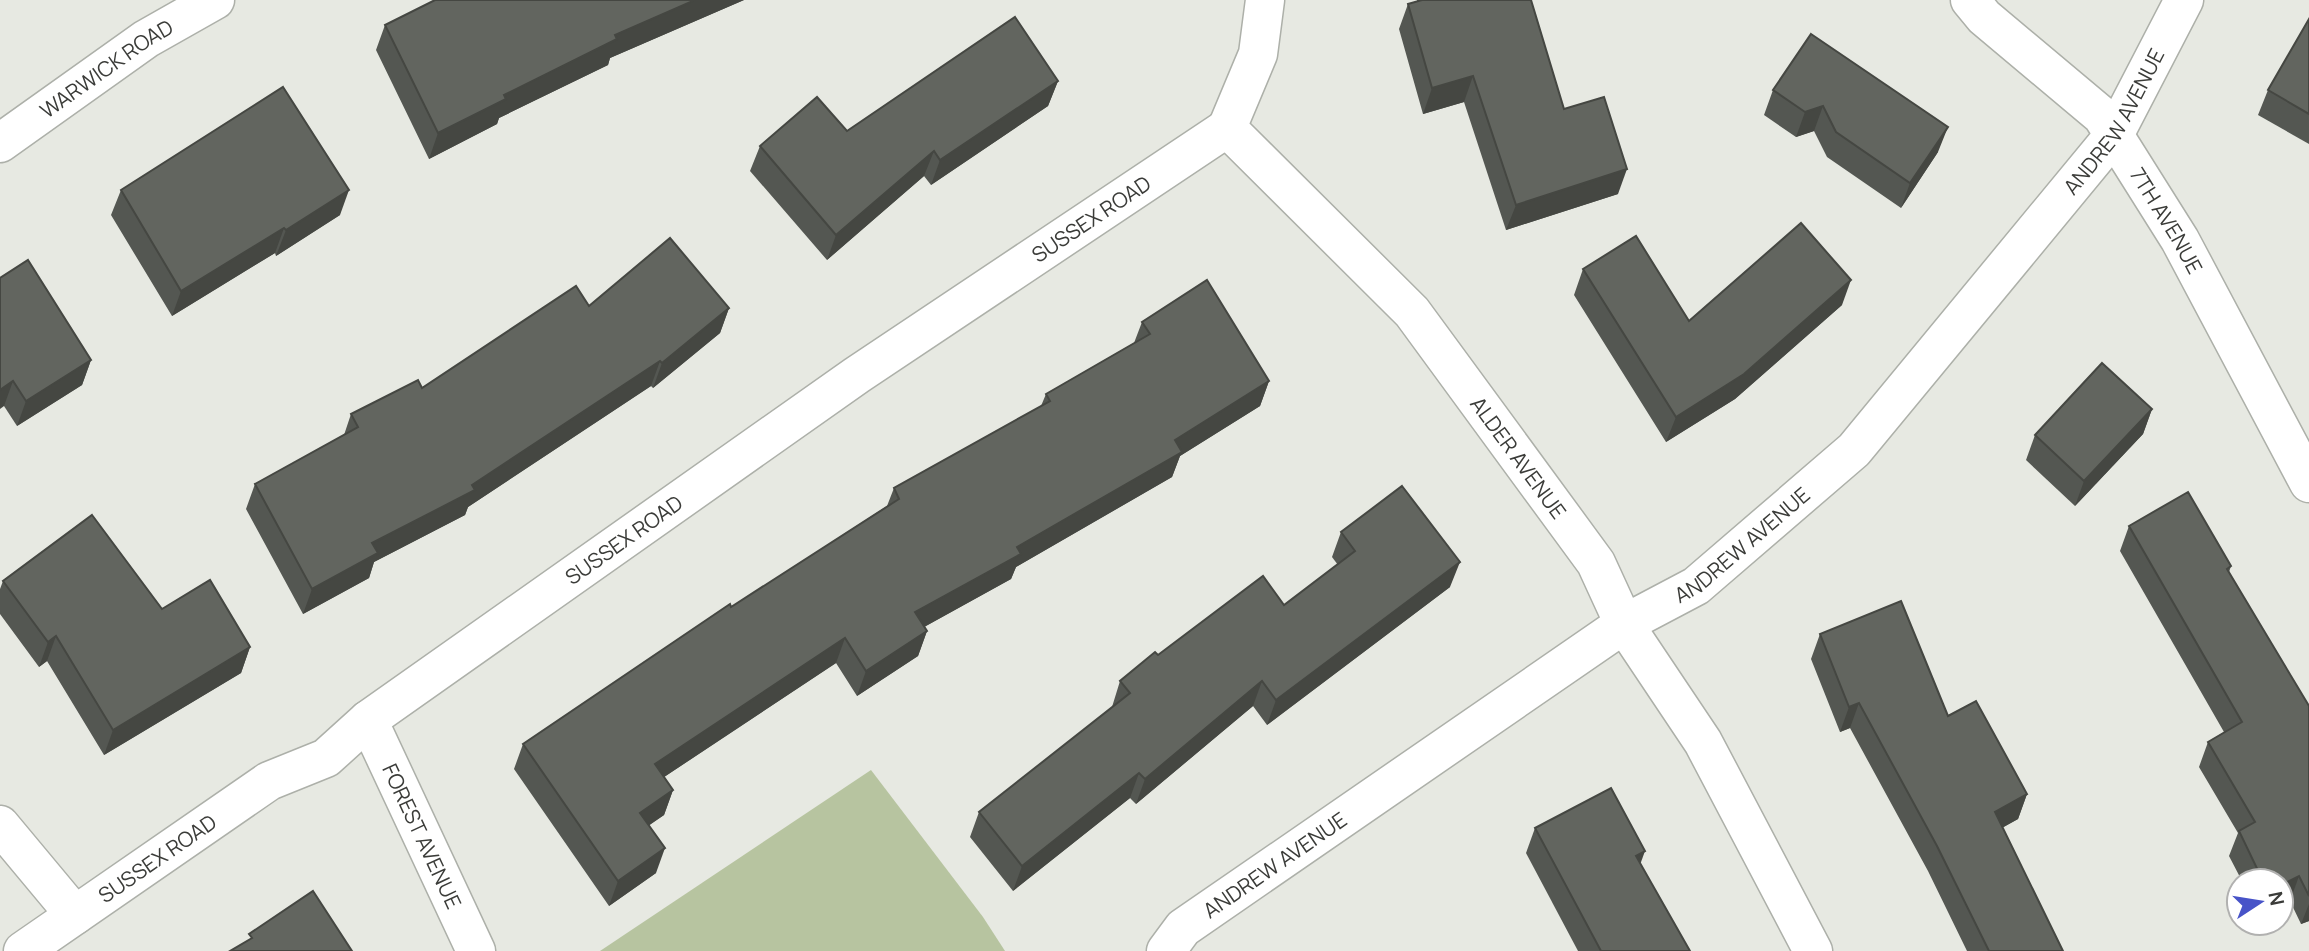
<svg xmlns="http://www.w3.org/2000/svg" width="2309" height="951" viewBox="0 0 2309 951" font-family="Manrope,sans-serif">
<rect width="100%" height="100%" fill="#e7e9e2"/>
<polygon fill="#b7c4a0" points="871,770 983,917 1005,951 600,951"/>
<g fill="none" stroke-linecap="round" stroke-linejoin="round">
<defs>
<g id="minor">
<path id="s1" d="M1265,0L1258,54L1227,128L1412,312L1596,563L1624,624L1703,742L1813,951"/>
<path id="s2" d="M1970,0L1984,17L2102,116L2180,240L2309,483"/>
<path id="s3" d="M0,143L146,39L215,0"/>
<path id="s4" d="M368,720L476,951"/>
<polyline points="0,825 75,915"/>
<path id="s5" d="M23,951L269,781L326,758L368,720L857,375L1227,128"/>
<path id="s6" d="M1166,951L1183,928L1624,624L1696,586L1854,450L2114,135L2184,0"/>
</g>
</defs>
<use href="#minor" stroke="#adb0a9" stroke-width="41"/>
<use href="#minor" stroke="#fff" stroke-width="38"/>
</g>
<g fill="#545752">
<polygon points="435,0 744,0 610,58 608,65 499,118 497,124 429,159 376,50 385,25"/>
<polygon points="1417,0 1531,0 1564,109 1618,194 1506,230 1464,102 1423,114 1399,29 1408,4 1417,1"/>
<polygon points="2309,19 2309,144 2258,115 2268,90"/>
<polygon points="1811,34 1938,152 1901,208 1827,157 1814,131 1796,137 1764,115 1773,90"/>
<polygon points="1058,81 1048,106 931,185 924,176 827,260 750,171 760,146 847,131"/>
<polygon points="121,190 340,215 276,256 275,253 172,316 111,215"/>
<polygon points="1583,269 1689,321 1842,305 1735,399 1666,442 1574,295"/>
<polygon points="0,278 91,360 82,385 17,426 4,406"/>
<polygon points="589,306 729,308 720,333 653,388 651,386 468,507 465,515 374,562 369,578 303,614 246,509 255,484 344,435 351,414 422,388"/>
<polygon points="1142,322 1269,381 1260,406 1180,456 1172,477 1016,567 1011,579 924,627 927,631 918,656 857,696 836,663 664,777 673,790 664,815 649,825 656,873 609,906 514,769 523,744 887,506 894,488 1041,406 1046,394 1134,343"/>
<polygon points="2152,409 2143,434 2075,506 2026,460 2035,435"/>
<polygon points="2129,526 2231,566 2229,572 2309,706 2309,921 2301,924 2290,901 2281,905 2281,881 2242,881 2229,856 2238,833 2199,767 2208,742 2224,732 2120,551"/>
<polygon points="1341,532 1450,587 1267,725 1253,706 1136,804 1130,798 1013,891 970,837 979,812 1112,707 1120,681 1158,655 1284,605 1338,565 1332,557"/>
<polygon points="3,581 162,609 250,647 241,673 104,755 47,661 39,667 0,614 0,589"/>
<polygon points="1820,634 1948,716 2027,794 2018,819 2002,828 2063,951 1967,951 1928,871 1850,728 1840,732 1811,659"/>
<polygon points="1535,828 1641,865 1690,951 1578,951 1526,853"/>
</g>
<g fill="#454742">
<polygon points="695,0 744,0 610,58 608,65 499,118 497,124 429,159 438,133 504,95 615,35"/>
<polygon points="1473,76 1464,102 1423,114 1432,88"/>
<polygon points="1058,81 1048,106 931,185 940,160"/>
<polygon points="1823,106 1814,131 1796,137 1805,112"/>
<polygon points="1948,127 1938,152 1901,208 1910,183"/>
<polygon points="934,151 924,176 827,260 836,235"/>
<polygon points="1627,169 1618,194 1506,230 1516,205"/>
<polygon points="349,190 340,215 276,256 286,230"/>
<polygon points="284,228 275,253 172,316 181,291"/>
<polygon points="1851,280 1842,305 1735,399 1666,442 1676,417"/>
<polygon points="729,308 720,333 653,388 662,363"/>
<polygon points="91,360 82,385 17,426 26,401"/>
<polygon points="660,361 651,386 468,507 465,515 374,562 369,578 303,614 312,589 372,543 472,485"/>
<polygon points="13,381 4,406 0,409 0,390"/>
<polygon points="1269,381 1260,406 1180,456 1172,477 1016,567 1011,579 906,637 915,612 1017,547 1175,440"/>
<polygon points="2152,409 2143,434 2075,506 2084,481"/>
<polygon points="1460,562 1450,587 1267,725 1276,700"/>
<polygon points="927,631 918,656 857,696 866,671"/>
<polygon points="56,636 47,661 39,667 48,642"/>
<polygon points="845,638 836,663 646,789 655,764"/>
<polygon points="250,647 241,673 104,755 113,730"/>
<polygon points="1262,681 1253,706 1136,804 1145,779"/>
<polygon points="1859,703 1850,728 1840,732 1849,707"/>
<polygon points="1139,773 1130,798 1013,891 1022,866"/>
<polygon points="673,790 664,815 631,838 640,813"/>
<polygon points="2027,794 2018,819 1985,837 1995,812"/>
<polygon points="665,848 656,873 609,906 618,881"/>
<polygon points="1645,851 1636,876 1636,856"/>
<polygon points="2299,876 2290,901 2281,905 2281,885"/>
<polygon points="2309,904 2309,921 2301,924"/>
</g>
<g fill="#62655f" stroke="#454742" stroke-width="2">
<polygon points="435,0 695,0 615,35 617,39 504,95 506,99 438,133 385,25"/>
<polygon points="1422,0 1531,0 1564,109 1604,97 1627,169 1516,205 1473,76 1432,88 1408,4"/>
<polygon points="1015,17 1058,81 940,160 934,151 836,235 760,146 817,97 847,131"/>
<polygon points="2309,19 2309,114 2268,90"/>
<polygon points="1811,34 1948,127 1910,183 1836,132 1823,106 1805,112 1773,90"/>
<polygon points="283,87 349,190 286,230 284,228 181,291 121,190"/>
<polygon points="1801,223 1851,280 1744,374 1676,417 1583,269 1636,236 1689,321"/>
<polygon points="670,238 729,308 662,363 660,361 472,485 475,490 372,543 378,553 312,589 255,484 358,427 351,414 418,380 422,388 576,286 589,306"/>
<polygon points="28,260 91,360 26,401 13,381 0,390 0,278"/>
<polygon points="1207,280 1269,381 1175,440 1182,452 1017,547 1021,554 915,612 927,631 866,671 845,638 655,764 673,790 640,813 665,848 618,881 523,744 730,604 731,607 899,499 894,488 1050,401 1046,394 1150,334 1142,322"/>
<polygon points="2102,363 2152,409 2084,481 2035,435"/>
<polygon points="1402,486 1460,562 1276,700 1262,681 1145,779 1139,773 1022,866 979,812 1130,693 1120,681 1155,652 1158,655 1263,576 1284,605 1355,551 1341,532"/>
<polygon points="2188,492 2231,566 2227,569 2309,706 2309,896 2299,876 2281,885 2281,881 2263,881 2239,831 2255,822 2208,742 2242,722 2129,526"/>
<polygon points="92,515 162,609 210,580 250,647 113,730 56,636 48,642 3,581"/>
<polygon points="1901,601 1948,716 1976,701 2027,794 1995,812 2063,951 1989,951 1937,846 1859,703 1849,707 1820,634"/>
<polygon points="1611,788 1645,851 1636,856 1690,951 1601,951 1535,828"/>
<polygon points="313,891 352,951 230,951 252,938 249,934"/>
</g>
<g text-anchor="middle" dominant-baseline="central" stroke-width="7" stroke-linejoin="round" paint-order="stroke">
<g font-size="21" fill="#3b3c39" stroke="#fff">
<text stroke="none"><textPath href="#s3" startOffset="130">WARWICK ROAD</textPath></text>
<text stroke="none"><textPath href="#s6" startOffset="1274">ANDREW AVENUE</textPath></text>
<text stroke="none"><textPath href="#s5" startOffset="1297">SUSSEX ROAD</textPath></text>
<text stroke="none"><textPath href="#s2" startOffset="299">7TH AVENUE</textPath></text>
<text stroke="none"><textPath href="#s1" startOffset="576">ALDER AVENUE</textPath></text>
<text stroke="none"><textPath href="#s5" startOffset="730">SUSSEX ROAD</textPath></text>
<text stroke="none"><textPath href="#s6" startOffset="707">ANDREW AVENUE</textPath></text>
<text stroke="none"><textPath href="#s4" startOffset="128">FOREST AVENUE</textPath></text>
<text stroke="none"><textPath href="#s5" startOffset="163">SUSSEX ROAD</textPath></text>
<text stroke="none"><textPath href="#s6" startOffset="140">ANDREW AVENUE</textPath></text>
</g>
</g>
<g transform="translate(2260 902) rotate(78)"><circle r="33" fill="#ffffff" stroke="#b1b1b0" stroke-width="2"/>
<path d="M0-5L12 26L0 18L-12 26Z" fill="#4753c8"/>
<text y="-10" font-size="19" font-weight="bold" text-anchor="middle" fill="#3b3c39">N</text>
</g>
</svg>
